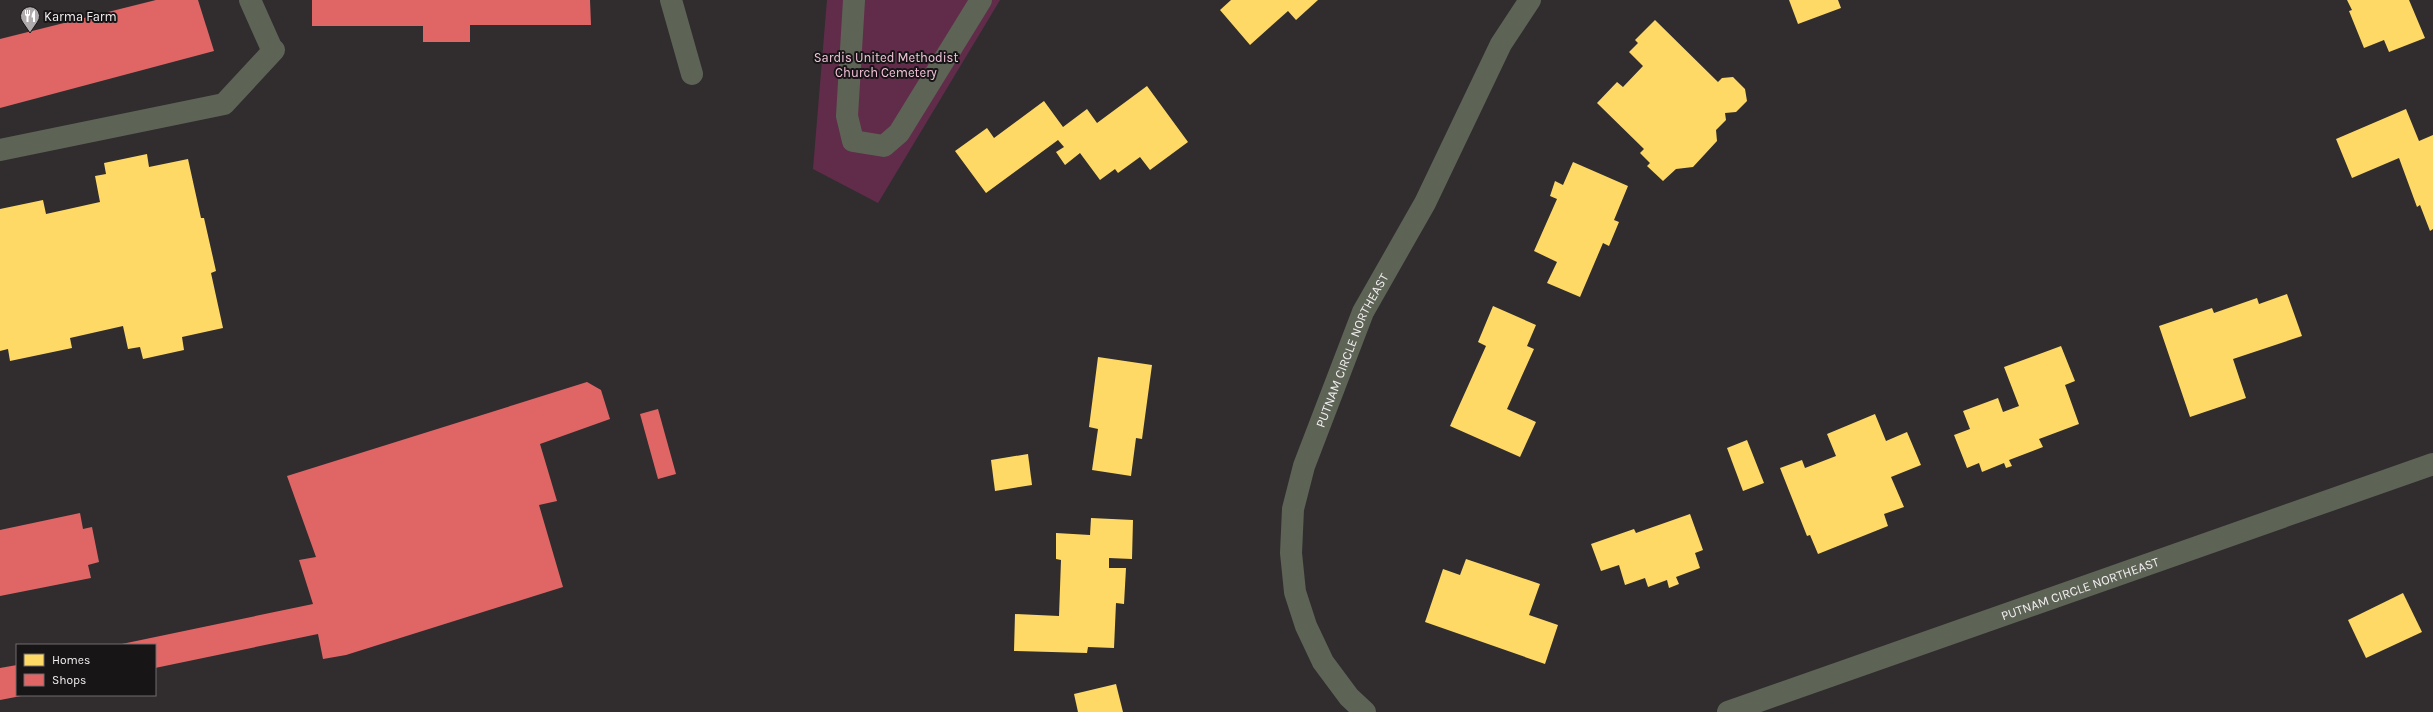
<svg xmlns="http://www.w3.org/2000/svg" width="2433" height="712" viewBox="0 0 2433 712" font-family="Karla,sans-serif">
<rect width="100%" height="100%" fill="#312d2f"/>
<polygon fill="#612c4a" points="827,0 1000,0 878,203 813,169"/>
<g fill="#ffd966">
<polygon points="1231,0 1318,0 1296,20 1288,11 1250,45 1220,10"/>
<polygon points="1789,0 1838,0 1841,8 1798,24"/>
<polygon points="2347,0 2409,0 2425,38 2389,52 2384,40 2364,48 2349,11 2352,10"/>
<polygon points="1655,20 1718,82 1722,78 1733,77 1745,89 1747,101 1736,112 1725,113 1726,120 1716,130 1717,141 1693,167 1676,169 1663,181 1647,166 1650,163 1640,153 1644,149 1597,103 1617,82 1623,87 1643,66 1629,52 1638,43 1635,40"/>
<polygon points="1147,86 1188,142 1150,170 1140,157 1118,173 1115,169 1100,180 1080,153 1065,165 1056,152 1064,147 1058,140 986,193 955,151 987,128 994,138 1044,101 1063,127 1087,109 1097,123"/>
<polygon points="2406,109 2419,141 2433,135 2433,229 2430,231 2420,205 2417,207 2399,158 2352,178 2336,139"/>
<polygon points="147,154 149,167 188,159 201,218 204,218 216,271 211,273 223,328 182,337 184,350 143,359 140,347 128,349 123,326 70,338 72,348 10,361 8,349 0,351 0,209 43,200 46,214 100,202 95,176 106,174 104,163"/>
<polygon points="1573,162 1628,186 1614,220 1619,222 1609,246 1603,243 1580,297 1547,283 1557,262 1534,251 1557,199 1550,196 1555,181 1563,185"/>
<polygon points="2287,294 2302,336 2233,359 2246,398 2190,417 2159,326 2212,308 2214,313 2257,298 2259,304"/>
<polygon points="1493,306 1536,325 1527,346 1534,349 1507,409 1536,422 1520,457 1450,426 1486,346 1478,342"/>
<polygon points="2061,346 2075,381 2065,385 2079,424 2039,439 2043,447 2009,460 2012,466 2006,468 2004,463 1982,472 1979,463 1967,468 1954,435 1970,429 1963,411 1998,398 2003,412 2019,406 2004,367"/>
<polygon points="1098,357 1152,365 1142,439 1136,438 1131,476 1092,470 1098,429 1089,427"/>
<polygon points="1875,414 1886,441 1907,432 1921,465 1891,477 1904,507 1884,514 1888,526 1818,554 1810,535 1807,536 1780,468 1802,460 1805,468 1836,456 1827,434"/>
<polygon points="1747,440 1764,483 1743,491 1727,448"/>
<polygon points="1028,454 1032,485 995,491 991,460"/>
<polygon points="1690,514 1703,550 1695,553 1700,568 1676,577 1679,584 1669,588 1667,580 1648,587 1645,578 1625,585 1619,565 1601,571 1591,544 1634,529 1636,533"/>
<polygon points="1091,518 1133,520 1132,559 1109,558 1109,568 1126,568 1124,604 1116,603 1114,648 1088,647 1087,653 1014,651 1015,614 1059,616 1061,560 1056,559 1056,533 1090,535"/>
<polygon points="1466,559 1540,584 1529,615 1558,625 1545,664 1425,622 1443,569 1460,575"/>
<polygon points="2403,593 2422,632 2366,658 2348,620"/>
<polygon points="1116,684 1123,712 1078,712 1074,694"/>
</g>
<g fill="#e06666">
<polygon points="156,0 198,0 214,51 0,108 0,39"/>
<polygon points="312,0 590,0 591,25 470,25 470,42 423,42 423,26 312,26"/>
<polygon points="587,382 601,390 610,419 540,444 557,501 539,505 563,587 346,655 323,659 318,634 155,668 155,645 117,645 313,604 299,560 316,557 287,476"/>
<polygon points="658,409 676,474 658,479 640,414"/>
<polygon points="80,513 83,529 92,527 99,562 88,565 91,578 0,596 0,530"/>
<polygon points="17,665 17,695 21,696 0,700 0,668"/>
</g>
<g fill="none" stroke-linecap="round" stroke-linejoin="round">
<g stroke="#5d6456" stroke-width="22">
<polyline points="250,0 271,47"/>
<polyline points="671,0 692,74"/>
<polyline points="854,0 847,116 853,141 884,146 899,133 981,0"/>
<polyline points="0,150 224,104 274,50"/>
<path id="s1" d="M1365,712L1349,697L1323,662L1306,626L1295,592L1291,553L1293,509L1304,466L1363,312L1425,203L1501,44L1530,0"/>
<path id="s2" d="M1728,712L2433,464"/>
</g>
</g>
<defs>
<symbol id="restaurant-pin" viewBox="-11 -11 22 30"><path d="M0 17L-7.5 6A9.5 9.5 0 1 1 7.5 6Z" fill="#afabad" stroke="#181516"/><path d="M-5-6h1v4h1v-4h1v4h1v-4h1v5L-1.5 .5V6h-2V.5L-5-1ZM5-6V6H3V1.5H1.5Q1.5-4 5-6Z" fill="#fff"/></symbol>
</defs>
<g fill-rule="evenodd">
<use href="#restaurant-pin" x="19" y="5" width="22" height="30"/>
</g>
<g text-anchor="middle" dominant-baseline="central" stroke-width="4" stroke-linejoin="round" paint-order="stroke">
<g font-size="13" fill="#f3eff1" stroke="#181516" text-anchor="start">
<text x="44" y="16">Karma Farm</text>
</g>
<g font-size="13" fill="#f4c4dc" stroke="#181516">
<text x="886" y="57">Sardis United Methodist<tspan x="886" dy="15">Church Cemetery</tspan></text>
</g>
<g font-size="13" fill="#f3eff1" stroke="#181516">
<text stroke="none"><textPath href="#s1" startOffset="394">PUTNAM CIRCLE NORTHEAST</textPath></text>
<text stroke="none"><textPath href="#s2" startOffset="373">PUTNAM CIRCLE NORTHEAST</textPath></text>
</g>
</g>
<rect x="16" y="644" width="140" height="52" fill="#181516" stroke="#706c6e"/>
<rect x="24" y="654" width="20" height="12" fill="#ffd966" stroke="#706c6e"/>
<text x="52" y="664" font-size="12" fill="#f3eff1">Homes</text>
<rect x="24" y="674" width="20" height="12" fill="#e06666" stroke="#706c6e"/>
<text x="52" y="684" font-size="12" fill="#f3eff1">Shops</text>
</svg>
